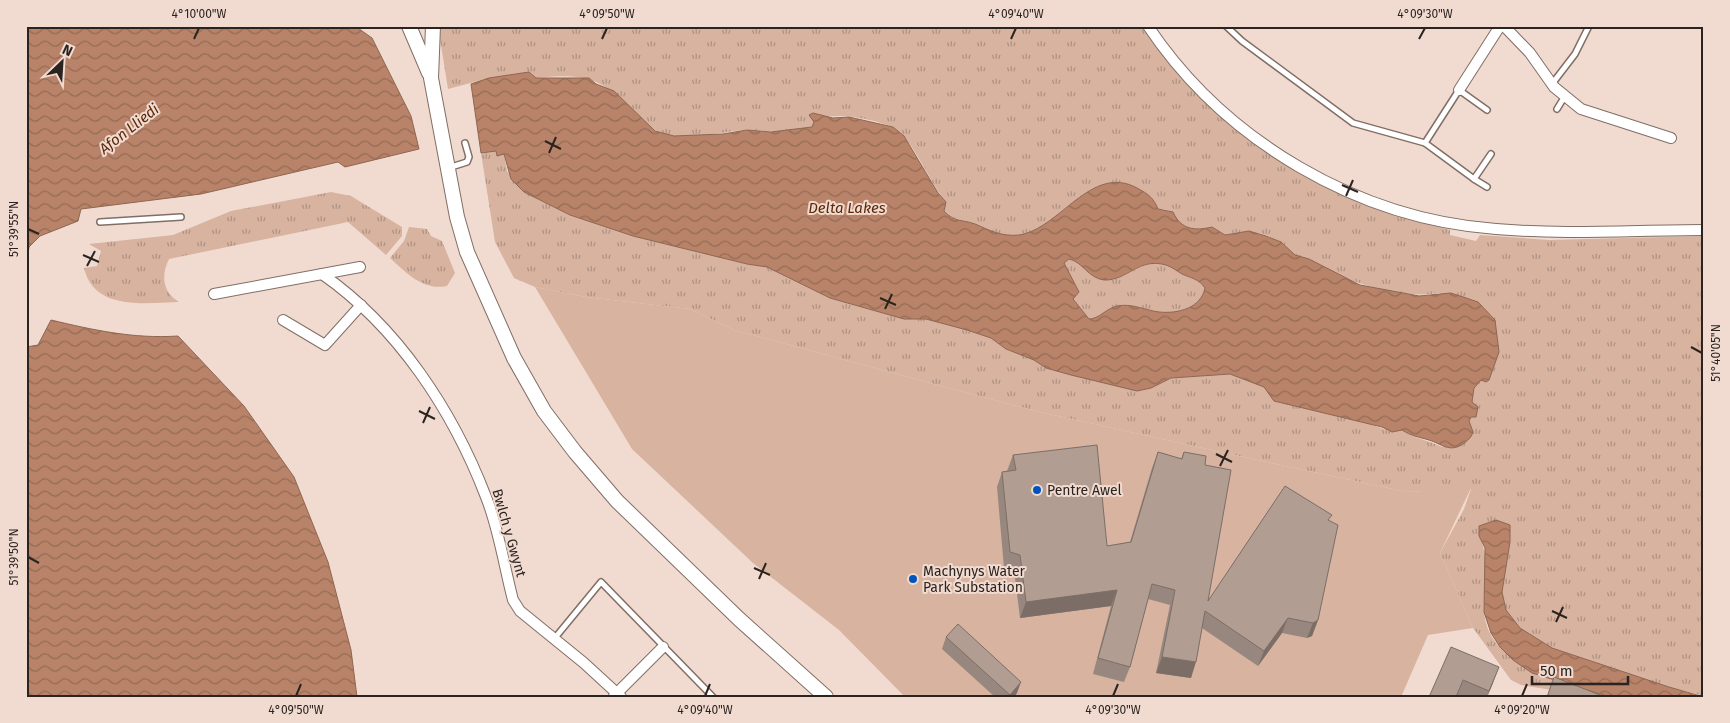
<svg xmlns="http://www.w3.org/2000/svg" width="1730" height="723" viewBox="0 0 1730 723" font-family="'Fira Sans',sans-serif">
<defs>
<pattern id="grass-tufts" width="24" height="20" patternUnits="userSpaceOnUse" patternTransform="scale(1.25)"><rect width="24" height="20" fill="#d7b3a0"/><path d="M3 7l-1-3M5 7V3M7 7l1-3M15 17l-1-3M17 17v-4M19 17l1-3" fill="none" stroke="#af9182"/></pattern>
<pattern id="water-waves" width="16" height="10" patternUnits="userSpaceOnUse" patternTransform="scale(1.25)"><rect width="16" height="10" fill="#b88368"/><path d="M0 5q4-4 8 0t8 0" fill="none" stroke="#966b55"/></pattern>
</defs>
<rect width="100%" height="100%" fill="#f1dbd0"/>
<g fill="url(#grass-tufts)">
<path d="M441,26H1143L1212,108L1266,151L1321,184L1376,209L1450,230V235L1476,241L1480,235L1549,240L1704,236V696L1669,687L1552,648L1520,628L1506,610L1502,592L1510,542L1479,536C1491,560 1483,586 1484,611C1487,667 1568,685 1610,697H1572L1558,691L1521,685L1511,680L1473,628L1440,553L1464,509L1471,489L1407,492L1239,456L1040,412L945,387L734,330L690,309L586,297L535,287L514,278L495,242L481,153L496,150L504,154L507,171L524,192L570,215L633,236L747,264L767,267L830,298L904,319H926L967,330L991,338L1006,349L1034,360L1046,368L1151,388L1171,378L1230,374L1392,432L1402,430C1414,439 1429,440 1442,447L1473,432L1469,421L1474,388L1481,379L1440,293C1397,299 1356,285 1319,264C1312,260 1301,259 1294,255C1289,251 1286,245 1280,242C1262,231 1244,230 1225,235L1212,227C1190,232 1181,228 1168,210L1158,209C1153,197 1148,194 1137,188C1091,162 1060,229 1019,235C1002,237 989,230 974,224C960,219 956,222 944,210L946,202C930,184 912,136 892,127C882,122 854,116 843,116C834,116 829,117 820,115C817,118 815,124 812,127C802,135 760,130 747,130C718,131 686,144 657,131C646,127 637,114 629,106C598,75 577,74 536,78L529,72L489,78L448,89L440,39Z"/>
<path d="M331,192L351,196L402,227V236L386,255L348,222L169,259C161,275 162,292 179,302C145,303 94,311 84,268L97,266L101,251L89,244L173,235L231,211Z"/>
<path d="M409,227L427,229L431,236L442,241L455,273L447,286C424,291 406,273 390,258L404,241Z"/>
<path d="M1069,259C1083,262 1088,278 1104,280C1128,282 1138,257 1166,265C1172,267 1177,271 1182,274C1191,278 1199,279 1205,288C1200,308 1178,314 1159,312C1145,310 1131,302 1117,306C1107,308 1100,319 1089,319L1073,299L1079,292L1064,263Z"/>
</g>
<polygon fill="#d7b3a0" points="535,287 586,297 690,309 734,330 945,387 1040,412 1239,456 1407,492 1471,488 1440,553 1473,628 1428,635 1401,697 905,697 839,630 753,563 632,449"/>
<g fill="url(#water-waves)" stroke="#8e6652" fill-rule="evenodd">
<polygon points="26,26 355,26 372,38 411,116 419,149 345,167 338,162 201,194 81,209 78,221 40,236 29,247 26,268"/>
<path d="M529,72L536,78H589L596,84L614,91L655,131L674,136L723,134L747,130L771,132L812,127L814,122L809,115L813,113L833,118L849,117L893,127L904,136L938,193L946,202L944,211C956,223 961,219 975,224C989,230 1002,237 1019,235C1060,229 1091,163 1137,188C1148,194 1153,197 1158,209L1173,212C1181,230 1195,231 1212,227L1225,235L1249,231L1266,236L1281,242L1295,255L1309,259L1360,285L1419,296L1451,293L1478,302L1495,320L1499,352L1489,380L1486,382L1481,380L1474,388L1472,402L1478,407L1476,417H1471L1469,421L1473,432C1471,438 1468,440 1463,444C1449,453 1442,444 1429,440C1419,437 1411,436 1402,430L1392,432L1382,427L1274,401L1264,387L1230,374L1171,378L1151,388L1137,391L1071,375L1046,368L1034,360L1006,349L991,338L967,330L926,319H904L830,298L767,267L747,264L633,236L570,215L524,192L511,179L504,154L497,156L496,151L481,153L471,84L489,78ZM1069,259C1083,262 1088,278 1104,280C1128,281 1138,257 1166,265C1172,267 1177,271 1182,274C1191,278 1199,279 1205,288C1201,308 1178,314 1159,312C1144,310 1132,303 1117,306C1107,308 1099,319 1089,319L1073,299L1079,292L1064,263Z"/>
<path d="M51,320C93,330 134,339 178,336L244,406L294,477L328,562L351,650L357,697H26V347L38,345Z"/>
<polygon points="1496,520 1510,525 1510,542 1502,592 1506,610 1520,628 1552,648 1669,687 1704,697 1610,697 1532,673 1513,660 1500,647 1491,633 1484,612 1485,548 1479,536 1479,526"/>
</g>
<g fill="none" stroke-linecap="round" stroke-linejoin="round">
<defs>
<g id="lane">
<polyline points="1226,26 1242,41 1353,123 1425,143"/>
<polyline points="1552,84 1575,54 1589,26"/>
<polyline points="1557,109 1565,96"/>
<polyline points="448,168 467,162 469,157 465,143"/>
<polyline points="1474,179 1425,143 1459,90 1487,110"/>
<polyline points="1487,187 1474,179 1491,154"/>
<polyline points="100,222 181,217"/>
<polyline points="554,639 601,582 713,697"/>
</g>
<g id="street">
<path d="M1148,26C1225,141 1358,219 1496,229C1565,235 1635,230 1704,230"/>
<polyline points="1504,26 1530,53 1554,87 1581,109 1671,138"/>
<polyline points="1459,90 1500,26"/>
<path d="M322,274C398,327 453,411 486,497C499,529 504,566 513,600L520,611L584,663L621,697"/>
<polyline points="214,294 360,267"/>
<polyline points="283,320 325,345 361,305"/>
<polyline points="614,696 663,647"/>
</g>
<g id="secondary">
<polyline points="409,26 429,73"/>
<polyline points="433,26 431,78 457,217 467,252 514,358 544,411 575,452 617,501 739,619 826,697"/>
</g>
</defs>
<use href="#lane" stroke="#816e65" stroke-width="8"/>
<use href="#street" stroke="#816e65" stroke-width="12"/>
<use href="#secondary" stroke="#816e65" stroke-width="16"/>
<use href="#lane" stroke="#fff" stroke-width="5"/>
<use href="#street" stroke="#fff" stroke-width="10"/>
<use href="#secondary" stroke="#fff" stroke-width="14"/>
</g>
<g fill="#98877e">
<polygon points="1158,452 1181,459 1184,452 1205,465 1208,601 1329,520 1318,620 1312,636 1307,638 1282,633 1258,666 1202,628 1191,678 1156,673 1170,605 1148,599 1130,667 1124,682 1093,674 1111,606 1020,618 1014,570 1004,568 997,487 1002,472 1007,471 1013,455 1107,546 1130,542 1152,468"/>
<polygon points="946,637 1017,693 1014,697 995,697 942,649"/>
<polygon points="1451,647 1493,683 1487,697 1460,697 1457,696"/>
</g>
<g fill="#7c6e66">
<polygon points="1117,590 1111,606 1020,618 1026,602"/>
<polygon points="1288,618 1282,633 1258,666 1264,651"/>
<polygon points="1318,620 1312,636 1307,638 1313,623"/>
<polygon points="1162,657 1196,662 1191,678 1156,673"/>
<polygon points="1499,667 1493,683 1487,697 1489,691"/>
<polygon points="1021,682 1017,693 1014,697 1009,697 1010,695"/>
</g>
<g fill="#b19d92" stroke="#7c6e66">
<polygon points="1097,445 1107,546 1131,542 1158,452 1182,459 1184,452 1206,456 1205,465 1231,470 1208,601 1285,486 1332,515 1328,520 1338,525 1318,620 1313,623 1288,618 1264,651 1205,611 1196,662 1162,657 1175,590 1152,584 1130,667 1098,658 1117,590 1026,602 1020,555 1010,552 1002,472 1016,470 1013,455"/>
<polygon points="958,624 1021,682 1010,695 946,637"/>
<polygon points="1451,647 1499,667 1489,691 1463,680 1456,697 1429,697"/>
<polygon points="1554,677 1605,697 1547,697"/>
</g>
<path fill="none" stroke="#2b231f" stroke-width="2" d="M194,39L199,28M602,39L607,28M1011,39L1016,28M1419,39L1425,28M545,141L561,149M549,153L556,137M1342,185L1358,192M1346,196L1353,180M28,229L39,234M83,255L99,262M87,266L95,251M880,298L896,305M885,309L892,294M1691,347L1702,353M419,411L435,419M423,423L430,407M1216,454L1232,462M1220,466L1228,450M28,557L39,563M754,568L770,575M759,579L766,563M1552,611L1567,618M1556,622L1563,607M296,696L301,684M705,696L710,684M1113,696L1118,684M1522,696L1527,684"/>
<g fill="#0154be" stroke="#f1dbd0" stroke-width="2">
<circle cx="1037" cy="490" r="5"/>
<circle cx="913" cy="579" r="5"/>
</g>
<g text-anchor="middle" dominant-baseline="central" stroke-width="4" stroke-linejoin="round" paint-order="stroke">
<g font-size="14" fill="#2b231f" stroke="#f1dbd0" text-anchor="start">
<text x="1047" y="490">Pentre Awel</text>
<text x="923" y="571">Machynys Water<tspan x="923" dy="16">Park Substation</tspan></text>
</g>
<g font-size="14" fill="#2b231f" stroke="#f1dbd0">
<text transform="translate(509 533) rotate(74)">Bwlch y Gwynt</text>
</g>
<g font-size="15" font-style="italic" fill="#5a2807" stroke="#f1dbd0">
<text transform="translate(129 129) rotate(-38)">Afon Lliedi</text>
<text x="847" y="208">Delta Lakes</text>
</g>
</g>
<rect width="1730" height="723" fill="none" stroke="#f1dbd0" stroke-width="55"/>
<g transform="translate(62 62) rotate(25)" stroke="#f1dbd0" stroke-width="4" paint-order="stroke">
<path d="M0-4L9 19L0 12L-9 19Z" fill="#2b231f"/>
<text y="-8" font-size="14" font-weight="bold" text-anchor="middle" fill="#2b231f">N</text>
</g>
<path d="M1532 676v8h96v-8" fill="none" stroke="#2b231f" stroke-width="2.5"/>
<text x="1540" y="676" font-size="15" fill="#2b231f" stroke="#f1dbd0" stroke-width="4" paint-order="stroke">50 m</text>
<rect x="28" y="28" width="1674" height="668" fill="none" stroke="#2b231f" stroke-width="2"/>
<g font-size="12" text-anchor="middle" fill="#2b231f">
<text x="199" y="18">4°10'00"W</text>
<text x="607" y="18">4°09'50"W</text>
<text x="1016" y="18">4°09'40"W</text>
<text x="1425" y="18">4°09'30"W</text>
<text transform="translate(14 229) rotate(-90)" y="4">51°39'55"N</text>
<text transform="translate(1716 353) rotate(-90)" y="4">51°40'05"N</text>
<text transform="translate(14 557) rotate(-90)" y="4">51°39'50"N</text>
<text x="296" y="714">4°09'50"W</text>
<text x="705" y="714">4°09'40"W</text>
<text x="1113" y="714">4°09'30"W</text>
<text x="1522" y="714">4°09'20"W</text>
</g>
</svg>
